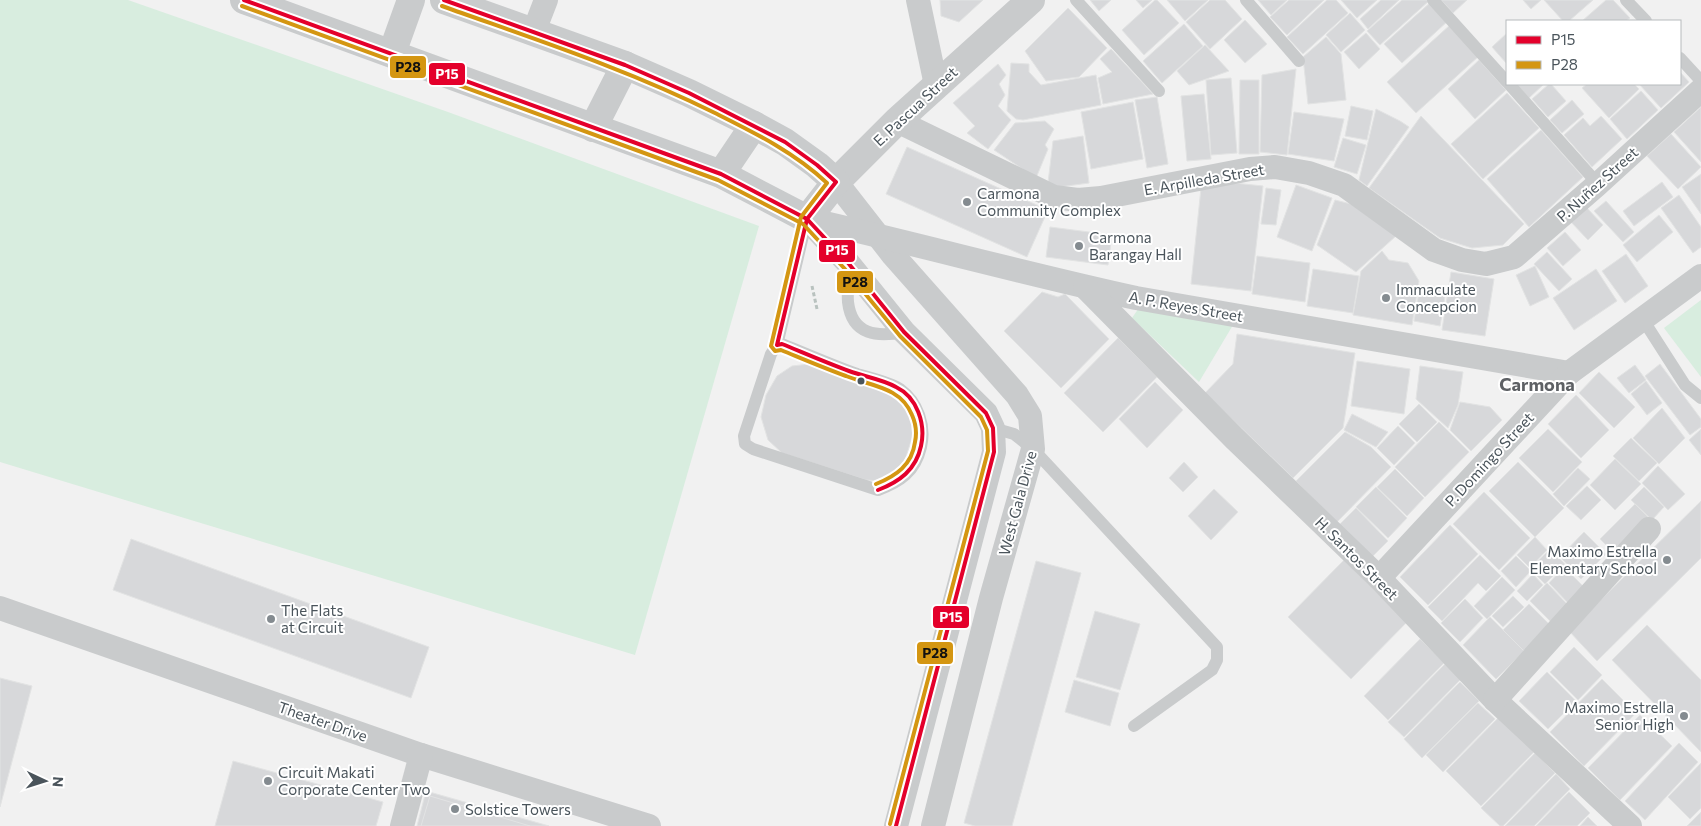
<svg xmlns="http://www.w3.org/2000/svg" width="1701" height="826" viewBox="0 0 1701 826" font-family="Commissioner,sans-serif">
<rect width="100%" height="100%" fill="#f1f1f1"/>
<g fill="#d8eddf">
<polygon points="0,0 128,0 448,112 759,226 635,655 0,462"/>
<polygon points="1701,300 1701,377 1664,328"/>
<polygon points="1141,305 1233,325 1199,382 1132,318"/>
</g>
<g fill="#d7d8da" stroke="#e2e3e3">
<polygon points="940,0 983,0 959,22 941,16"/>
<polygon points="1090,0 1111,0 1099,11"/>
<polygon points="1136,0 1152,0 1143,8"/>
<polygon points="1155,0 1157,0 1179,23 1144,55 1122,30"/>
<polygon points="1167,0 1208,0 1185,21"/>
<polygon points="1210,0 1225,0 1242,19 1210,49 1186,22"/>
<polygon points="1258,0 1287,0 1271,15"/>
<polygon points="1289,0 1324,0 1287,35 1270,17"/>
<polygon points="1327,0 1336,0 1348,13 1303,54 1287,37"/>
<polygon points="1341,0 1377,0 1357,18"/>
<polygon points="1381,0 1399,0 1368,29 1360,19"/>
<polygon points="1402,0 1430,0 1380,45 1367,31"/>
<polygon points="1441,0 1467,0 1453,13"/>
<polygon points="1523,0 1541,0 1531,9"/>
<polygon points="1544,0 1593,0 1569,21 1563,21"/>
<polygon points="1606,0 1613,0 1630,18 1626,21 1582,21"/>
<polygon points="1432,1 1449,20 1402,63 1384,44"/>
<polygon points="1068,8 1107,48 1079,77 1046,81 1025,51"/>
<polygon points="1350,13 1365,30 1341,52 1326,35"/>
<polygon points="1245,20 1267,44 1245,63 1224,40"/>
<polygon points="1184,24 1203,46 1162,83 1143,61"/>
<polygon points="1450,25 1479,56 1416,113 1387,82"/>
<polygon points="1366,33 1380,49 1359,69 1344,52"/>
<polygon points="1507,33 1507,64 1492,47"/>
<polygon points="1326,37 1341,54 1346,100 1308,104 1303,57"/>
<polygon points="1205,45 1229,71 1189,85 1177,71"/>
<polygon points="1111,49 1153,94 1103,104 1098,78 1112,72 1100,59"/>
<polygon points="1479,60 1506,90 1475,119 1448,89"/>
<polygon points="1011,63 1029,64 1029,72 1041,85 1096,75 1101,105 1023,120 1016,119 1007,111"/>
<polygon points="998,64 1006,75 999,84 1005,95 998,106 1011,120 988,149 967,133 975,126 953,103"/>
<polygon points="1296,69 1287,155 1260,152 1262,75"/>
<polygon points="1680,72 1689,82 1661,108 1639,84 1680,84"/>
<polygon points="1231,78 1237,153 1211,155 1206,80"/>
<polygon points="1240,80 1259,80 1259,154 1239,154"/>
<polygon points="1516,84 1544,84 1529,98"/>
<polygon points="1549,84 1551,84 1566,101 1548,117 1532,99"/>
<polygon points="1587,84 1634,84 1639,89 1609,118 1582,88"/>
<polygon points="1641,91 1658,110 1627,139 1610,119"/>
<polygon points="1507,93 1539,128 1483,179 1451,144"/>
<polygon points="1204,94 1211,159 1187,161 1181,96"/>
<polygon points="1157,97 1168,164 1147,168 1135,100"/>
<polygon points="1572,100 1584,114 1562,133 1550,120"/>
<polygon points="1133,102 1143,159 1091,169 1081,112"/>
<polygon points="1351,106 1373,111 1367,140 1345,136"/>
<polygon points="1701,107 1701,162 1674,132"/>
<polygon points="1376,109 1400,121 1409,127 1367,186 1359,180"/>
<polygon points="1294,112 1344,119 1334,161 1288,154"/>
<polygon points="1421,116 1524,224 1503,245 1472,248 1440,238 1369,188"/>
<polygon points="1601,116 1622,139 1592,167 1564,135 1583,118 1590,126"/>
<polygon points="1045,121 1054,129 1045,145 1048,149 1036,178 994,150 1015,123"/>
<polygon points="1541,130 1583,177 1529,227 1487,179"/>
<polygon points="1671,134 1701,167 1678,189 1647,156"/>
<polygon points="1083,136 1089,183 1059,187 1048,183 1053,141"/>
<polygon points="1343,138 1366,145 1357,174 1334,167"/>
<polygon points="907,147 1048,210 1027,257 886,194"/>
<polygon points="1701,174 1701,214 1682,187"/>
<polygon points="1662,182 1673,197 1634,226 1623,211"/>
<polygon points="1234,183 1263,186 1251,291 1191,284 1201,188"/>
<polygon points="1296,185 1332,198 1312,251 1277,237"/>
<polygon points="1266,188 1281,190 1276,225 1261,224"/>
<polygon points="1679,195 1701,227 1701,247 1693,253 1661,208"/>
<polygon points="1335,200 1351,204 1396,236 1356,272 1317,245"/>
<polygon points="1606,201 1634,232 1623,242 1594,211"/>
<polygon points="1586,207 1603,225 1588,240 1571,222"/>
<polygon points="1659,215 1673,232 1637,262 1623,245"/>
<polygon points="1050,227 1112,235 1108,265 1046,257"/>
<polygon points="1565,232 1581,250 1563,266 1547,248"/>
<polygon points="1382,251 1389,260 1408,263 1419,281 1412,325 1353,315 1361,271"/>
<polygon points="1547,252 1572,279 1559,291 1534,264"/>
<polygon points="1626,254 1648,286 1625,303 1602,271"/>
<polygon points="1257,256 1310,263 1305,302 1252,294"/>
<polygon points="1535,266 1549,297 1530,306 1516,275"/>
<polygon points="1313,269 1359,276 1353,313 1307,306"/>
<polygon points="1596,269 1617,301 1574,330 1553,298"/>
<polygon points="1451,272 1494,279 1485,336 1442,330"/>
<polygon points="1420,286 1446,290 1440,326 1414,321"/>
<polygon points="1042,292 1058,297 1065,294 1109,339 1061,388 1004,331"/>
<polygon points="1237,334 1355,353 1343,428 1293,478 1205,393 1233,364"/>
<polygon points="1118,338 1157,377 1103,432 1064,393"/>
<polygon points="1357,361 1410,369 1404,414 1351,406"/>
<polygon points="810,364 895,393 908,407 914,423 912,438 905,460 896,472 882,481 866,480 782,453 768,440 761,417 766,395 777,376 792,366"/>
<polygon points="1660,364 1701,419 1701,427 1690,435 1645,376"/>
<polygon points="1635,365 1646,380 1629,393 1617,378"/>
<polygon points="1420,366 1463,372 1458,405 1448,428 1416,399"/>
<polygon points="1599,372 1635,407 1614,428 1579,393"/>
<polygon points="1646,381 1662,403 1647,415 1631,394"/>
<polygon points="1155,382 1183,410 1147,448 1119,419"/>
<polygon points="1576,395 1609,430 1581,458 1548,424"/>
<polygon points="1460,402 1490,407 1502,420 1471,451 1450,430"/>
<polygon points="1419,404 1437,422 1417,442 1399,424"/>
<polygon points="1662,408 1685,438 1659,464 1633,438"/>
<polygon points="1352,414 1388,432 1376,447 1344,430"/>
<polygon points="1439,422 1469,452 1425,497 1395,467"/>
<polygon points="1398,426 1415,443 1394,465 1377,448"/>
<polygon points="1548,429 1582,462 1553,492 1519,458"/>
<polygon points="1701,429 1701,455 1689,440"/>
<polygon points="1345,432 1371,447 1391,467 1337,522 1296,481"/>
<polygon points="1631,438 1657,463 1639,481 1613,456"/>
<polygon points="1615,459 1641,484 1615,510 1590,485"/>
<polygon points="1184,462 1198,477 1183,492 1169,478"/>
<polygon points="1518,462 1564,508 1535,537 1489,491"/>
<polygon points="1658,466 1685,494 1668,510 1642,483"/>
<polygon points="1578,468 1590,479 1564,506 1553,494"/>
<polygon points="1395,469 1424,498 1407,516 1377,487"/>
<polygon points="1587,486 1601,500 1581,520 1566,506"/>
<polygon points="1376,487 1407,518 1388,538 1356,507"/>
<polygon points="1644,487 1664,507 1652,520 1631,500"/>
<polygon points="1214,489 1238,512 1211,540 1188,516"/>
<polygon points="1484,492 1530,538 1499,570 1453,524"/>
<polygon points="1701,501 1701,558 1597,661 1569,631"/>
<polygon points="1635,504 1653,522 1618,557 1600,539"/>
<polygon points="1356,508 1388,541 1372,557 1339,525"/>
<polygon points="1450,525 1478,554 1428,605 1400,577"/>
<polygon points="1584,532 1606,554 1581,579 1560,557"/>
<polygon points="1535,537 1547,550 1530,568 1517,555"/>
<polygon points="131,539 429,647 411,698 113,590"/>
<polygon points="1550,549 1565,564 1545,584 1530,569"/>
<polygon points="1480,555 1501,576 1486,591 1478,583 1442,621 1428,607"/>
<polygon points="1516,556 1531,571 1516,587 1501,571"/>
<polygon points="1344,560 1407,622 1351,679 1288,617"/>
<polygon points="1036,561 1081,573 1012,826 975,826 964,823"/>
<polygon points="1564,567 1585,588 1569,604 1549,583"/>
<polygon points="1533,574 1543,585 1527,601 1517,591"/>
<polygon points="1502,577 1515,590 1487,619 1474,606"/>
<polygon points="1547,583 1568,605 1551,622 1530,601"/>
<polygon points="1513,596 1524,607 1503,627 1492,616"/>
<polygon points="1465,599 1483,618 1460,642 1441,623"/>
<polygon points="1529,604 1550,625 1524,651 1503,630"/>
<polygon points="1095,611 1140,624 1120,690 1076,677"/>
<polygon points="1490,617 1524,651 1496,679 1463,645"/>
<polygon points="1647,625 1701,680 1701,752 1612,660"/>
<polygon points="1420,639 1444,663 1388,720 1364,696"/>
<polygon points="1574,647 1602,675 1578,700 1550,672"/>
<polygon points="1446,663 1461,679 1404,737 1388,722"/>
<polygon points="1547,672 1576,701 1548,729 1519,701"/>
<polygon points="0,678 32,686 0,807"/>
<polygon points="1602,679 1636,713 1584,766 1550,732"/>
<polygon points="1074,680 1119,693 1110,726 1065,712"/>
<polygon points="1460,682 1479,701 1422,758 1404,739"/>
<polygon points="1478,703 1495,719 1443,772 1426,755"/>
<polygon points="1640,715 1672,746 1620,800 1588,768"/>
<polygon points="1499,717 1534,752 1481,806 1446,771"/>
<polygon points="1679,743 1698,762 1645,820 1625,801"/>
<polygon points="1535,753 1555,773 1503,826 1500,826 1481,808"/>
<polygon points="233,761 383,802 376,826 215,826"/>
<polygon points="1701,763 1701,808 1690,819 1668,797"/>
<polygon points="1556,774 1570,789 1534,826 1505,826"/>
<polygon points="426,791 549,826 417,826"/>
<polygon points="1569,792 1590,813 1577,826 1536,826"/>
<polygon points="430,796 530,826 421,826"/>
<polygon points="1701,812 1701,826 1687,826"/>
<polygon points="1588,817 1597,826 1580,826"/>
</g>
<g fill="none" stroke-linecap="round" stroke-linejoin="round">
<polyline stroke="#b9c2bf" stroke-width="3" stroke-dasharray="4 2.5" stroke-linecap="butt" points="812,286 817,309"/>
<g stroke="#c9cbcc" stroke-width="12">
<polyline points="1076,0 1159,91"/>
<polyline points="1246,0 1299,61"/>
<polyline points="1433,0 1507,82"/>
<polyline points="1626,0 1646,21"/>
<polyline points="1680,58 1701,81"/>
<polyline points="1509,84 1598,184"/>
<path d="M849,267C849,278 847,291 848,302C852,336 878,337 904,332"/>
<polyline points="1642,318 1685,385 1701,398"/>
<path d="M777,345L782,344C807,354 832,365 857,374C868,377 892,383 900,389C918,402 926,426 921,447C915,472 900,482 878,490L753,449L745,444L744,436L771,354L777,345L807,219"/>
<polyline points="993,428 1014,434 1033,449 1217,647 1217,660 1212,670 1134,726"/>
</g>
<g stroke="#c9cbcc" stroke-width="24">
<polyline points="918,0 936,85"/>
<polyline points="534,31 546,0"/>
<polyline points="897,121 1054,197 1078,200 1101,198 1250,169 1275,167 1309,173 1344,185 1434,250 1462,260 1486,264 1514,257 1598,184 1701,90"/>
<polyline points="836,182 893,255 1017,395 1030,416 1033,449 991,598 933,826"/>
<path d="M807,219C917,244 1026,274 1136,298L1569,373"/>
<polyline points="807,219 849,264 904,332 986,413 993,428 994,452 896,826"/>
<polyline points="1085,287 1234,438 1379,578 1495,700 1630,826"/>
<polyline points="1379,578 1569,373 1701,276"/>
<polyline points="0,608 421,755 649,826"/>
<polyline points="1495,700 1649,529"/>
<polyline points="402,826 421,755"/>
</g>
<g stroke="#c9cbcc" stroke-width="28">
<polyline points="244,0 721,174 807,219 836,182 897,121 1031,0"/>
<polyline points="444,0 625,65 689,93 754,125 785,142 817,165 836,182"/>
<polyline points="392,53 411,0"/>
<polyline points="593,128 625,65"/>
<polyline points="721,174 754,125"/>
</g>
<defs>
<g id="bus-1">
<polyline points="244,0 721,174 807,219 849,264 904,332 986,413 993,428 994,452 896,826"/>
<path d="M444,0L625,65L689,93L785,142L817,165L836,182L807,219L777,345L782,344C804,353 827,363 849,371C865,377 882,379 896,387C917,397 926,424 921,446C916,470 899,482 878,490"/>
</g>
<g id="bus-2">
<polyline points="242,6 718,180 803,224 844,268 900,336 981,417 987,430 988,451 890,824"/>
<path d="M442,6C534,39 627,69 715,113C755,133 794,152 827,183L801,217L771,346L775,351L781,350C803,359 824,368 846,376C871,386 901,387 912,415C916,424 917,433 915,442C912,465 896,476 876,484"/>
</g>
</defs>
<use href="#bus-1" stroke="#fff" stroke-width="8"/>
<use href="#bus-2" stroke="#fff" stroke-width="8"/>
<use href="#bus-1" stroke="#e4002b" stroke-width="4"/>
<use href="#bus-2" stroke="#d49612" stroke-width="4"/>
</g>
<g fill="#848b90" stroke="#fff" stroke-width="2">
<circle cx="967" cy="202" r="5"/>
<circle cx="1079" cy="246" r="5"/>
<circle cx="1386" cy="298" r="5"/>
<circle cx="1667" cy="560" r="5"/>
<circle cx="271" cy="619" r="5"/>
<circle cx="1684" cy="716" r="5"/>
<circle cx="268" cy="781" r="5"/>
<circle cx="455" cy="809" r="5"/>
</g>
<circle fill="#4a545b" stroke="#fff" stroke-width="2" cx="861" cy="381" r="4.5"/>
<g text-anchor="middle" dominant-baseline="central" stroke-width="4" stroke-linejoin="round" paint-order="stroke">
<g font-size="15" fill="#4a545b" stroke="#fff">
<text transform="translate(915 106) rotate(-43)">E. Pascua Street</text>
<text transform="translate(1204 179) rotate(-10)">E. Arpilleda Street</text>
<text transform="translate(1597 184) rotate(-42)">P. Nuñez Street</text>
<text transform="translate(1186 306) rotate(10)">A. P. Reyes Street</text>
<text transform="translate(1489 459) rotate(-47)">P. Domingo Street</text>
<text transform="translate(1017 503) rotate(-75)">West Gala Drive</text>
<text transform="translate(1357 558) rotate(45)">H. Santos Street</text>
<text transform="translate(323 721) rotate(19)">Theater Drive</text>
</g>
<g font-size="15" fill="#4a545b" stroke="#fff" text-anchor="start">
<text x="977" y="193">Carmona<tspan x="977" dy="17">Community Complex</tspan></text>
<text x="1089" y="237">Carmona<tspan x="1089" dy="17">Barangay Hall</tspan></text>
<text x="1396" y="289">Immaculate<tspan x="1396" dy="17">Concepcion</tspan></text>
<text x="1657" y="551" text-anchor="end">Maximo Estrella<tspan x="1657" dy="17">Elementary School</tspan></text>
<text x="281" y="610">The Flats<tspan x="281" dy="17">at Circuit</tspan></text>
<text x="1674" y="707" text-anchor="end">Maximo Estrella<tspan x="1674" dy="17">Senior High</tspan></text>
<text x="278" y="772">Circuit Makati<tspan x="278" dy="17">Corporate Center Two</tspan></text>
<text x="465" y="809">Solstice Towers</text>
</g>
<g font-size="18" font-weight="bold" fill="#5d6064" stroke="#fff">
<text x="1537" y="384">Carmona</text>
</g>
</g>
<g stroke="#fff" stroke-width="2">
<rect x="389" y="55" width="38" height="24" rx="5" fill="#d49612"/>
<rect x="428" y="62" width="38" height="24" rx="5" fill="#e4002b"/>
<rect x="818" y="239" width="38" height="24" rx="5" fill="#e4002b"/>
<rect x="836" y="270" width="38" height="24" rx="5" fill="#d49612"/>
<rect x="932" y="605" width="38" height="24" rx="5" fill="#e4002b"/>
<rect x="916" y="641" width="38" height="24" rx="5" fill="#d49612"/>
</g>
<g font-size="14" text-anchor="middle" font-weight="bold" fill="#fff">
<text x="447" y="79">P15</text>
<text x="837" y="255">P15</text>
<text x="951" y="622">P15</text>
</g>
<g font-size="14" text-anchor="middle" font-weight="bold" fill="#111">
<text x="408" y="72">P28</text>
<text x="855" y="287">P28</text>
<text x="935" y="658">P28</text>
</g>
<rect x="1506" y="20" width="175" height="65" fill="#ffffff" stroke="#b7bbbd"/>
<rect x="1516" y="36" width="25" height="8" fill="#e4002b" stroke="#b7bbbd"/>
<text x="1551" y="45" font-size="15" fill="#4a545b">P15</text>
<rect x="1516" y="61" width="25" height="8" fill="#d49612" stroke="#b7bbbd"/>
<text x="1551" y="70" font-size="15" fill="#4a545b">P28</text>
<g transform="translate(45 781) rotate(94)" stroke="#ffffff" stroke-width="4" paint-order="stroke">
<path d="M0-4L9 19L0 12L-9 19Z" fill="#4a545b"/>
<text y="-8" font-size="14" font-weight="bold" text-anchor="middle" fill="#4a545b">N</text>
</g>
</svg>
